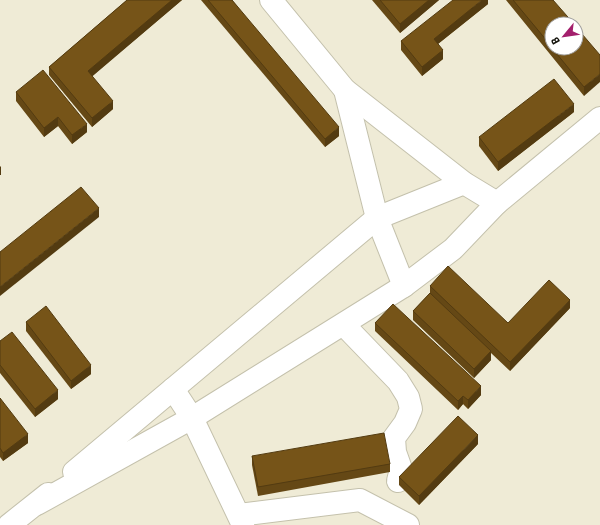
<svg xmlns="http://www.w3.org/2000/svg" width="600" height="525" viewBox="0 0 600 525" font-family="'Roboto Condensed',sans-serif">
<rect width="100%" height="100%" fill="#efebd6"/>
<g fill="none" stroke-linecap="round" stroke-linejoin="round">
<defs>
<g id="minor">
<polyline points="271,0 345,90 464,183 497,203"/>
<polyline points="345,90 377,218 404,286"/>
<polyline points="344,325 398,381 408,397 411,409 405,423 394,438 395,452 401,469 398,481"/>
<polyline points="173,389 192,418 243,525"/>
<polyline points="74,472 377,218 464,183"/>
<polyline points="37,504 192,418 404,286 453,249 497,203 600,118"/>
<polyline points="239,515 360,500 408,525"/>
<polyline points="9,525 48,494"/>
</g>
</defs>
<use href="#minor" stroke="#c4c1ac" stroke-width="24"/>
<use href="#minor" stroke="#fff" stroke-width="22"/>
</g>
<g fill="#654815">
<polygon points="127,0 182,0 92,76 113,109 92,127 49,75 49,67"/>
<polygon points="201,0 232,0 339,136 325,147"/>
<polygon points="372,0 439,0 400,33"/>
<polygon points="488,0 488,4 438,44 443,59 422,76 401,50 401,41"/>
<polygon points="506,0 553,0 552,24 552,48 576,48 600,55 584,96"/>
<polygon points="16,92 87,132 72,144 58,126 44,137 16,101"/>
<polygon points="574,112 498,171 479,146 479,137"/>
<polygon points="430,286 508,323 570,308 510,371 491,353 491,360 474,378 413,320 413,311 430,293"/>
<polygon points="26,322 91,374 71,389 26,331"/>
<polygon points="375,323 481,395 468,409 463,404 458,410 375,331"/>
<polygon points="0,341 58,399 35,417 0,373"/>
<polygon points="0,398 28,443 3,461 0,457"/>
<polygon points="478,444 419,505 399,485 399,477"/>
<polygon points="252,456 390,464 390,472 258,496 252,465"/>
</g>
<g fill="#533b11">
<polygon points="172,0 182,0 88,80 88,71"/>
<polygon points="429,0 439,0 400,33 400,24"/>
<polygon points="482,0 488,0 488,4 434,47 434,39"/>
<polygon points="443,50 443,59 422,76 422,67"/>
<polygon points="600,74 600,82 584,96 584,87"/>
<polygon points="113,101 113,109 92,127 92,118"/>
<polygon points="574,104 574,112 498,171 498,162"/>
<polygon points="58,117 58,126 44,137 44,128"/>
<polygon points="87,124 87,132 72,144 72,135"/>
<polygon points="339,127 339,136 325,147 325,139"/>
<polygon points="1,166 1,175 0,175 0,167"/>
<polygon points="99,208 99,217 0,296 0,287"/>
<polygon points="570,300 570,308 510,371 510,362"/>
<polygon points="491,351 491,360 474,378 474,369"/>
<polygon points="91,365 91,374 71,389 71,381"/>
<polygon points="481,386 481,395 468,409 468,400"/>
<polygon points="58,390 58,399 35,417 35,409"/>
<polygon points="463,396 463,404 458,410 458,401"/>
<polygon points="28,434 28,443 3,461 3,453"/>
<polygon points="478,435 478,444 419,505 419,496"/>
</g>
<g fill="#765418" stroke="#533b11">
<polygon points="127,0 172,0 88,71 113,101 92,118 49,67"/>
<polygon points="208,0 232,0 339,127 325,139"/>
<polygon points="380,0 429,0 400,24"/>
<polygon points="453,0 482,0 434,39 443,50 422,67 401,41"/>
<polygon points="513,0 553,0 574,24 552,24 552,47"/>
<polygon points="576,27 600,55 600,74 584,87 552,48 576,48"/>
<polygon points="43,70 87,124 72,135 58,117 44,128 16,92"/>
<polygon points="554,79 574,104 498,162 479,137"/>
<polygon points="81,187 99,208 0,287 0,252"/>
<polygon points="448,266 508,323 549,280 570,300 510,362 430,286"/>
<polygon points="430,293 491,351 474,369 413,311"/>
<polygon points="393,304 481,386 468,400 463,396 458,401 375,323"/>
<polygon points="46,306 91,365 71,381 26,322"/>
<polygon points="12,332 58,390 35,409 0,365 0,341"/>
<polygon points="0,398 28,434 3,453 0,448"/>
<polygon points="458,416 478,435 419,496 399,477"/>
<polygon points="384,433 390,464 258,487 252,456"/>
</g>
<g transform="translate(564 36) rotate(241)"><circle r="19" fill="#ffffff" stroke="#a09f9d"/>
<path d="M0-3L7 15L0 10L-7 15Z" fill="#a31f6c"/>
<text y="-6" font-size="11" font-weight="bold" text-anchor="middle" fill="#111009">B</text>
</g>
</svg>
